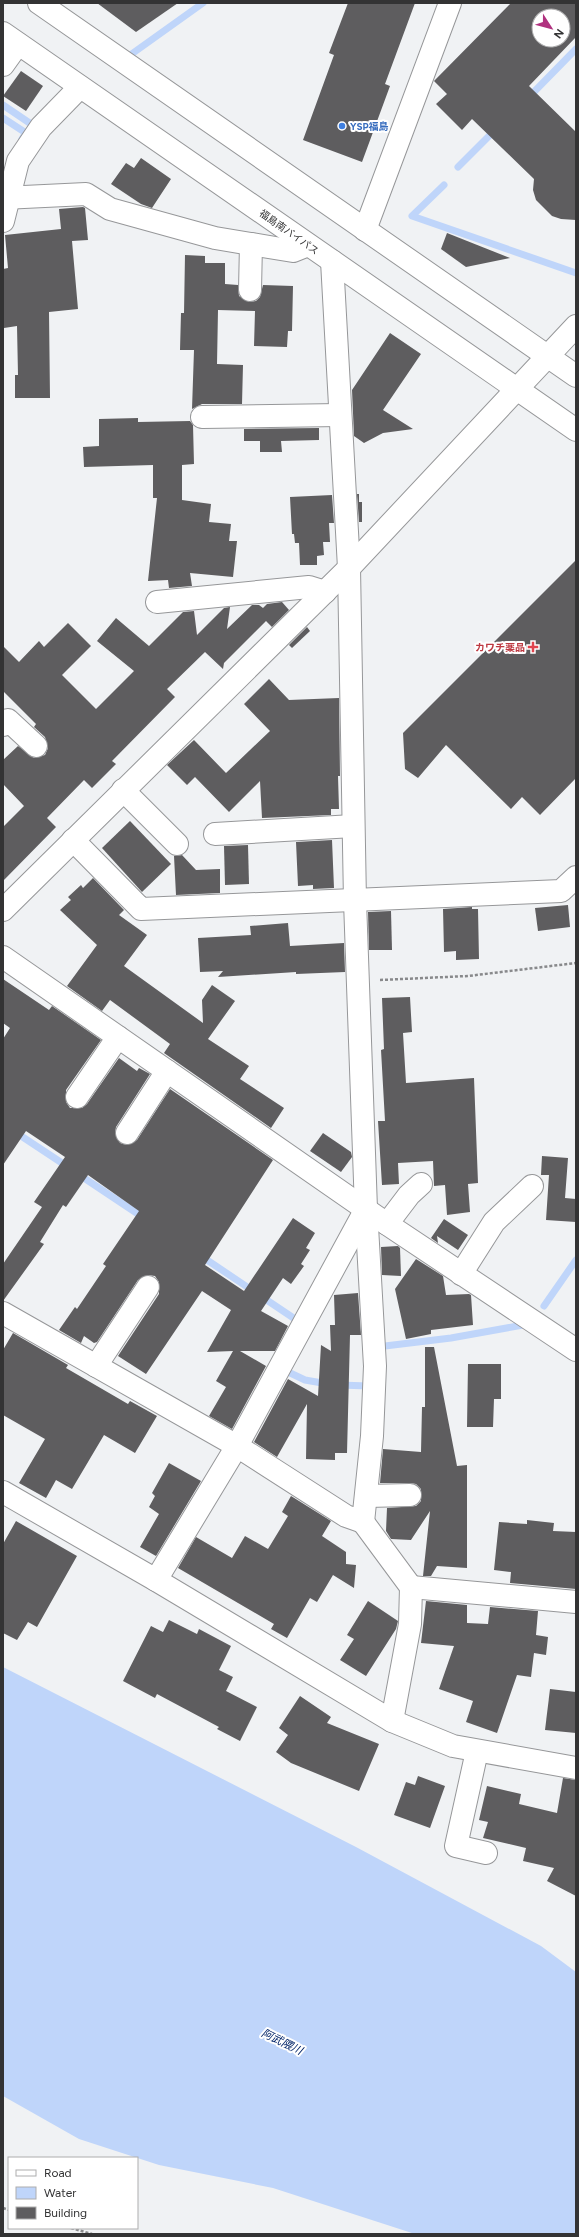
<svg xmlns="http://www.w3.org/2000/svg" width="579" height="2237" viewBox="0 0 579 2237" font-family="Figtree,'Noto Sans JP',sans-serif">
<rect width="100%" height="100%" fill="#f0f2f4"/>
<polygon fill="#bfd5fa" points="3,1667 356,1847 541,1946 576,1972 576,2234 415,2234 273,2188 159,2165 79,2139 3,2096"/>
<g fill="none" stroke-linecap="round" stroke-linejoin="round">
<g stroke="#bfd5fa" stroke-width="7">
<polyline points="126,58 203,3"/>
<polyline points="528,98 576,49"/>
<polyline points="3,105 34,126 36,123"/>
<polyline points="3,118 26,133 22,139"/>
<polyline points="458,167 496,129"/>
<polyline points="444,185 412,216 576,273"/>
<polyline points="3,1124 68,1167"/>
<polyline points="78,1174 144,1218"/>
<polyline points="201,1256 295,1319"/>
<polyline points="544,1306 576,1260"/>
<polyline points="385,1346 451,1338 523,1325"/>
<polyline points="286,1371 305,1380 328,1384"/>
<polyline points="340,1385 368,1386"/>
</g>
</g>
<g fill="#5e5d5f" fill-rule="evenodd">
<polygon points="97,3 178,3 136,32"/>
<polygon points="348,3 415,3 385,84 390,86 362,162 303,140 334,55 329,53"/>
<path d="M511,3H576V37L529,86L576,132V220L561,219L552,216L536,200L533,190L534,179L472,119L462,130L436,104L447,94L434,81ZM539,16H563V40H539Z"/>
<polygon points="21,71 43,86 26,111 3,96"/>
<polygon points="141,158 171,179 152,208 141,204 111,184 126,163 134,168"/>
<polygon points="83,207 85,208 88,240 72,241 78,309 49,312 50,398 15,398 15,375 18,375 17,326 4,328 3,317 3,269 8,268 5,235 61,229 59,209"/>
<polygon points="447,233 510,258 466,267 441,249"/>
<polygon points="185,255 205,256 205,263 225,263 225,284 238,285 239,296 249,302 256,301 260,297 263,285 293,286 292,331 288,331 287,347 254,346 255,311 218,310 217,364 243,365 242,404 202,404 192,409 194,350 180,350 181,313 184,313"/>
<polygon points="390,333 421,354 383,410 413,429 383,433 364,443 354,436 352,390"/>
<polygon points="138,418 138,422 190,421 193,425 194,464 182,465 182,500 211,504 209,522 231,524 229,541 237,541 233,577 190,573 192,586 169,588 168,580 148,581 157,498 153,498 153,465 84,467 83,447 99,446 99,419"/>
<polygon points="319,428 319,440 281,441 282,452 260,452 260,441 244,441 244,429"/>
<polygon points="357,494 359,494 359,502 362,502 362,522 359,522"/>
<polygon points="332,495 334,523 329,523 330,542 323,542 324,555 317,556 317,565 300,565 299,543 295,543 294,534 292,534 290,497"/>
<polygon points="576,560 576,778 540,815 522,797 511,809 446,745 418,778 405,769 403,733"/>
<polygon points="282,602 289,610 272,627 266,621 224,663 223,669 205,652 167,689 175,697 112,761 116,764 92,788 84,780 47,818 56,827 3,881 3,827 24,806 3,784 3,760 18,746 34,758 45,755 48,748 45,737 34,727 36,724 3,691 3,646 19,662 39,641 44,647 68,623 91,646 62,675 96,709 134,671 97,641 116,618 149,646 183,612 194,611 197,635 224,608 230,607 227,629 252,605 259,605 263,608 267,604"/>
<polygon points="307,627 310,631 292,648 289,645"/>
<polygon points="269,679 289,700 339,698 340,776 338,776 339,809 331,809 331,815 262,818 260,781 229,812 195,777 187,785 167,765 194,740 226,773 270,731 244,704"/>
<polygon points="130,821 171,864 142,892 102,848"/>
<polygon points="332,840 334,888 313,889 313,885 298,886 296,842"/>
<polygon points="248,845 249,884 225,885 224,846"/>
<polygon points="182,855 196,870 220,869 220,893 176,895 174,856"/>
<polygon points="93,878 124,910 119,915 147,935 124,966 203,1023 202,1000 212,985 235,1001 208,1039 249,1066 240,1079 284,1108 271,1128 164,1053 170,1044 110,1000 102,1011 67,986 97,945 60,910 71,900 68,897 81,885 83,888"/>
<polygon points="568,905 570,927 538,931 535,908"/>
<polygon points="472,907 472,909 478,909 479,959 456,960 456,951 444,952 443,909"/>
<polygon points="391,911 392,950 369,950 368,912"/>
<polygon points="288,923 290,946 344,943 345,972 296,974 296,972 218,977 223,971 200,972 198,938 251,935 250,926"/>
<polygon points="3,979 49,1010 52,1006 101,1040 66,1090 66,1102 70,1108 82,1108 87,1104 119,1058 137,1071 139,1068 150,1074 116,1127 115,1133 120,1143 127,1145 137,1140 170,1089 273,1160 205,1265 244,1291 293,1218 315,1233 306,1248 310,1250 301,1264 304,1266 291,1284 283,1278 261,1311 288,1326 275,1351 240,1351 266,1366 232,1429 209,1416 226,1387 216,1381 233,1351 207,1352 231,1310 202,1291 146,1374 118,1356 159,1294 159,1282 155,1276 148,1275 138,1280 97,1342 94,1343 84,1336 81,1343 59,1330 75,1307 77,1309 106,1266 103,1264 139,1211 88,1175 66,1207 63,1205 40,1242 44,1244 3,1301 3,1264 42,1207 34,1202 65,1157 26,1131 3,1165 3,1039 10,1028 3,1023"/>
<polygon points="410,997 412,1032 403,1033 406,1083 474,1078 478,1183 468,1184 470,1212 447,1215 445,1185 434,1186 433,1161 398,1163 399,1184 382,1185 378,1121 385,1121 381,1050 384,1049 382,998"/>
<polygon points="323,1133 351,1152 352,1157 341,1172 310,1151"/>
<polygon points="542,1156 568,1158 565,1198 576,1199 576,1222 546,1220 549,1175 541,1175"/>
<polygon points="444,1219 468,1235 458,1250 437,1236 438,1243 431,1238"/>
<polygon points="398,1246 400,1248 401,1276 382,1275 381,1247"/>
<polygon points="416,1259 443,1276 446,1295 469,1294 471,1295 473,1325 431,1330 431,1334 406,1339 395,1289"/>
<polygon points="358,1293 361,1335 350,1335 347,1453 335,1453 335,1460 306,1459 307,1404 277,1457 254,1442 288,1379 318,1396 321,1345 331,1351 330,1325 335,1325 334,1295"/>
<polygon points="13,1333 68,1365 66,1368 128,1404 130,1401 157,1416 135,1453 104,1435 72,1489 56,1480 46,1498 19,1483 45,1439 3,1415 3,1350"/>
<polygon points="425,1347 434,1347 457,1466 467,1465 467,1568 437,1566 431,1576 423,1576 430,1511 411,1540 391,1539 386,1531 387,1508 416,1506 421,1501 421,1489 416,1484 410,1483 380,1483 383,1449 421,1452 422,1407 425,1407"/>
<polygon points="468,1364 501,1364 501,1399 494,1399 493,1427 467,1427"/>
<polygon points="169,1463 201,1481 156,1556 140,1547 159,1514 149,1507 155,1496 152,1493"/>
<polygon points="291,1496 331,1521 322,1536 346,1552 346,1564 356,1565 354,1588 333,1575 317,1602 310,1598 287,1638 271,1629 274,1624 178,1568 196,1537 232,1558 245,1536 268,1549 288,1516 282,1512"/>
<polygon points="527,1520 554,1523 553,1531 576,1532 576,1589 510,1583 511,1572 494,1570 499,1522 527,1524"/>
<polygon points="16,1521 77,1556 37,1627 28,1622 17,1640 3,1633 3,1544"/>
<polygon points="368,1601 398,1621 396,1629 366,1676 340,1660 354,1639 347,1635"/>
<polygon points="426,1601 467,1605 467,1623 488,1624 490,1607 538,1611 536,1635 548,1637 546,1655 534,1653 531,1677 517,1675 497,1733 466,1722 473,1701 439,1689 454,1646 421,1643"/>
<polygon points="169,1620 197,1634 199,1629 231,1646 219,1670 233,1677 226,1691 257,1707 240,1741 217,1729 219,1727 157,1694 155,1698 123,1681 151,1626 163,1632"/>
<polygon points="550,1689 576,1692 576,1733 545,1730"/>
<polygon points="300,1696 331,1717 327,1723 379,1744 359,1791 291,1763 276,1752 288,1735 279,1728"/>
<polygon points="418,1776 445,1786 430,1828 394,1815 406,1782 415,1785"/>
<polygon points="563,1778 576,1780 576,1896 547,1881 554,1868 523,1861 526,1848 483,1838 488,1822 479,1820 487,1786 521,1794 519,1804 557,1813"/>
</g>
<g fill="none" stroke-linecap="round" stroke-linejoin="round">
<defs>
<g id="minor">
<polyline points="3,65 18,44"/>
<polyline points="3,198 86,194 110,209 215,238 293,251 308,245"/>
<polyline points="3,221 18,161 41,127 80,87"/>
<polyline points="365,230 450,3"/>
<polyline points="250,290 251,244"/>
<polyline points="202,417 340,415"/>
<polyline points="157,602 309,587 325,592"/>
<polyline points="3,725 8,720 36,746"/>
<polyline points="123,790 177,844"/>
<polyline points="215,834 353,826"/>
<polyline points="73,840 141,909 561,891 576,877"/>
<polyline points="3,910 349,568 576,326"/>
<polyline points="3,957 387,1224 576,1350"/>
<polyline points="77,1097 118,1037"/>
<polyline points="127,1133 167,1071"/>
<polyline points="387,1224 409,1195 421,1184"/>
<polyline points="461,1274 494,1222 532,1186"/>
<polyline points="3,1313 237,1446 346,1516 363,1522 372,1436 375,1366 366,1209 355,901 349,568 332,261"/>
<polyline points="96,1366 148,1287"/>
<polyline points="3,1492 156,1580 392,1721 453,1746 576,1768"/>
<polyline points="367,1496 410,1495"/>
<polyline points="363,1522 411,1587 410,1624 392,1721"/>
<polyline points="156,1580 237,1446 366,1209"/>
<polyline points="411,1587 576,1602"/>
<polyline points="477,1751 456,1846 486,1853"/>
</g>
<g id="highway">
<polyline points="39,3 576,376"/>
<polyline points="3,33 576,430"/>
</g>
</defs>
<use href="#minor" stroke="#969799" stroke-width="24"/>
<use href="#highway" stroke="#969799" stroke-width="24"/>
<g stroke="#88898b" stroke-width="2.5" stroke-dasharray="3 2" stroke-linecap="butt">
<polyline points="380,980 468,976 576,963"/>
<polyline points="3,2208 9,2210"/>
<polyline points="71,2228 92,2234"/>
</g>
<use href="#minor" stroke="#fff" stroke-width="22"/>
<use href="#highway" stroke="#fff" stroke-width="22"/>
</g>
<circle fill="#3f7fe0" stroke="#fff" stroke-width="1.5" cx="342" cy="126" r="4"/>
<path fill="#e0444e" stroke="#fff" stroke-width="1.5" d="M531 641h4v4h4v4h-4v4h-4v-4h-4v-4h4z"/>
<g text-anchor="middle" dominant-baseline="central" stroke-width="4" stroke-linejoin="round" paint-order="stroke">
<g font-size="10" font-weight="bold" fill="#366cbe" stroke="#fff" text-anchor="start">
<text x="350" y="126">YSP福島</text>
</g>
<g font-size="10" fill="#333334" stroke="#fff">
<text transform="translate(289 232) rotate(35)">福島南バイパス</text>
</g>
<g font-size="10" font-weight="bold" fill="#be3a42" stroke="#fff" text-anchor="end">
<text x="525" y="647">カワチ薬品</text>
</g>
<g font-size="11" font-style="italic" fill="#002367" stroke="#fff">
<text transform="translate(282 2042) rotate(26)">阿武隈川</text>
</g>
</g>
<rect width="579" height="2237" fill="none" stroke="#333334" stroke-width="8"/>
<rect x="8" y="2157" width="130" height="72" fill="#ffffff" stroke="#adadae"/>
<rect x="16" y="2170" width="20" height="6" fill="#ffffff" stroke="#adadae"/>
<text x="44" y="2177" font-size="12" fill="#333334">Road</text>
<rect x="16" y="2187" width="20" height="12" fill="#bfd5fa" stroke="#adadae"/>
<text x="44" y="2197" font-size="12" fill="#333334">Water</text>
<rect x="16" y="2207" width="20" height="12" fill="#5e5d5f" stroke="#adadae"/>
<text x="44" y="2217" font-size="12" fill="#333334">Building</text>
<g transform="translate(551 28) rotate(126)"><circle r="19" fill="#ffffff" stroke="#adadae"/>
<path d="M0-3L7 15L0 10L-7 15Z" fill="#b0317f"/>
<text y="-6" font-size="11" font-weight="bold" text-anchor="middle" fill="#333334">N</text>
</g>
</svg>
